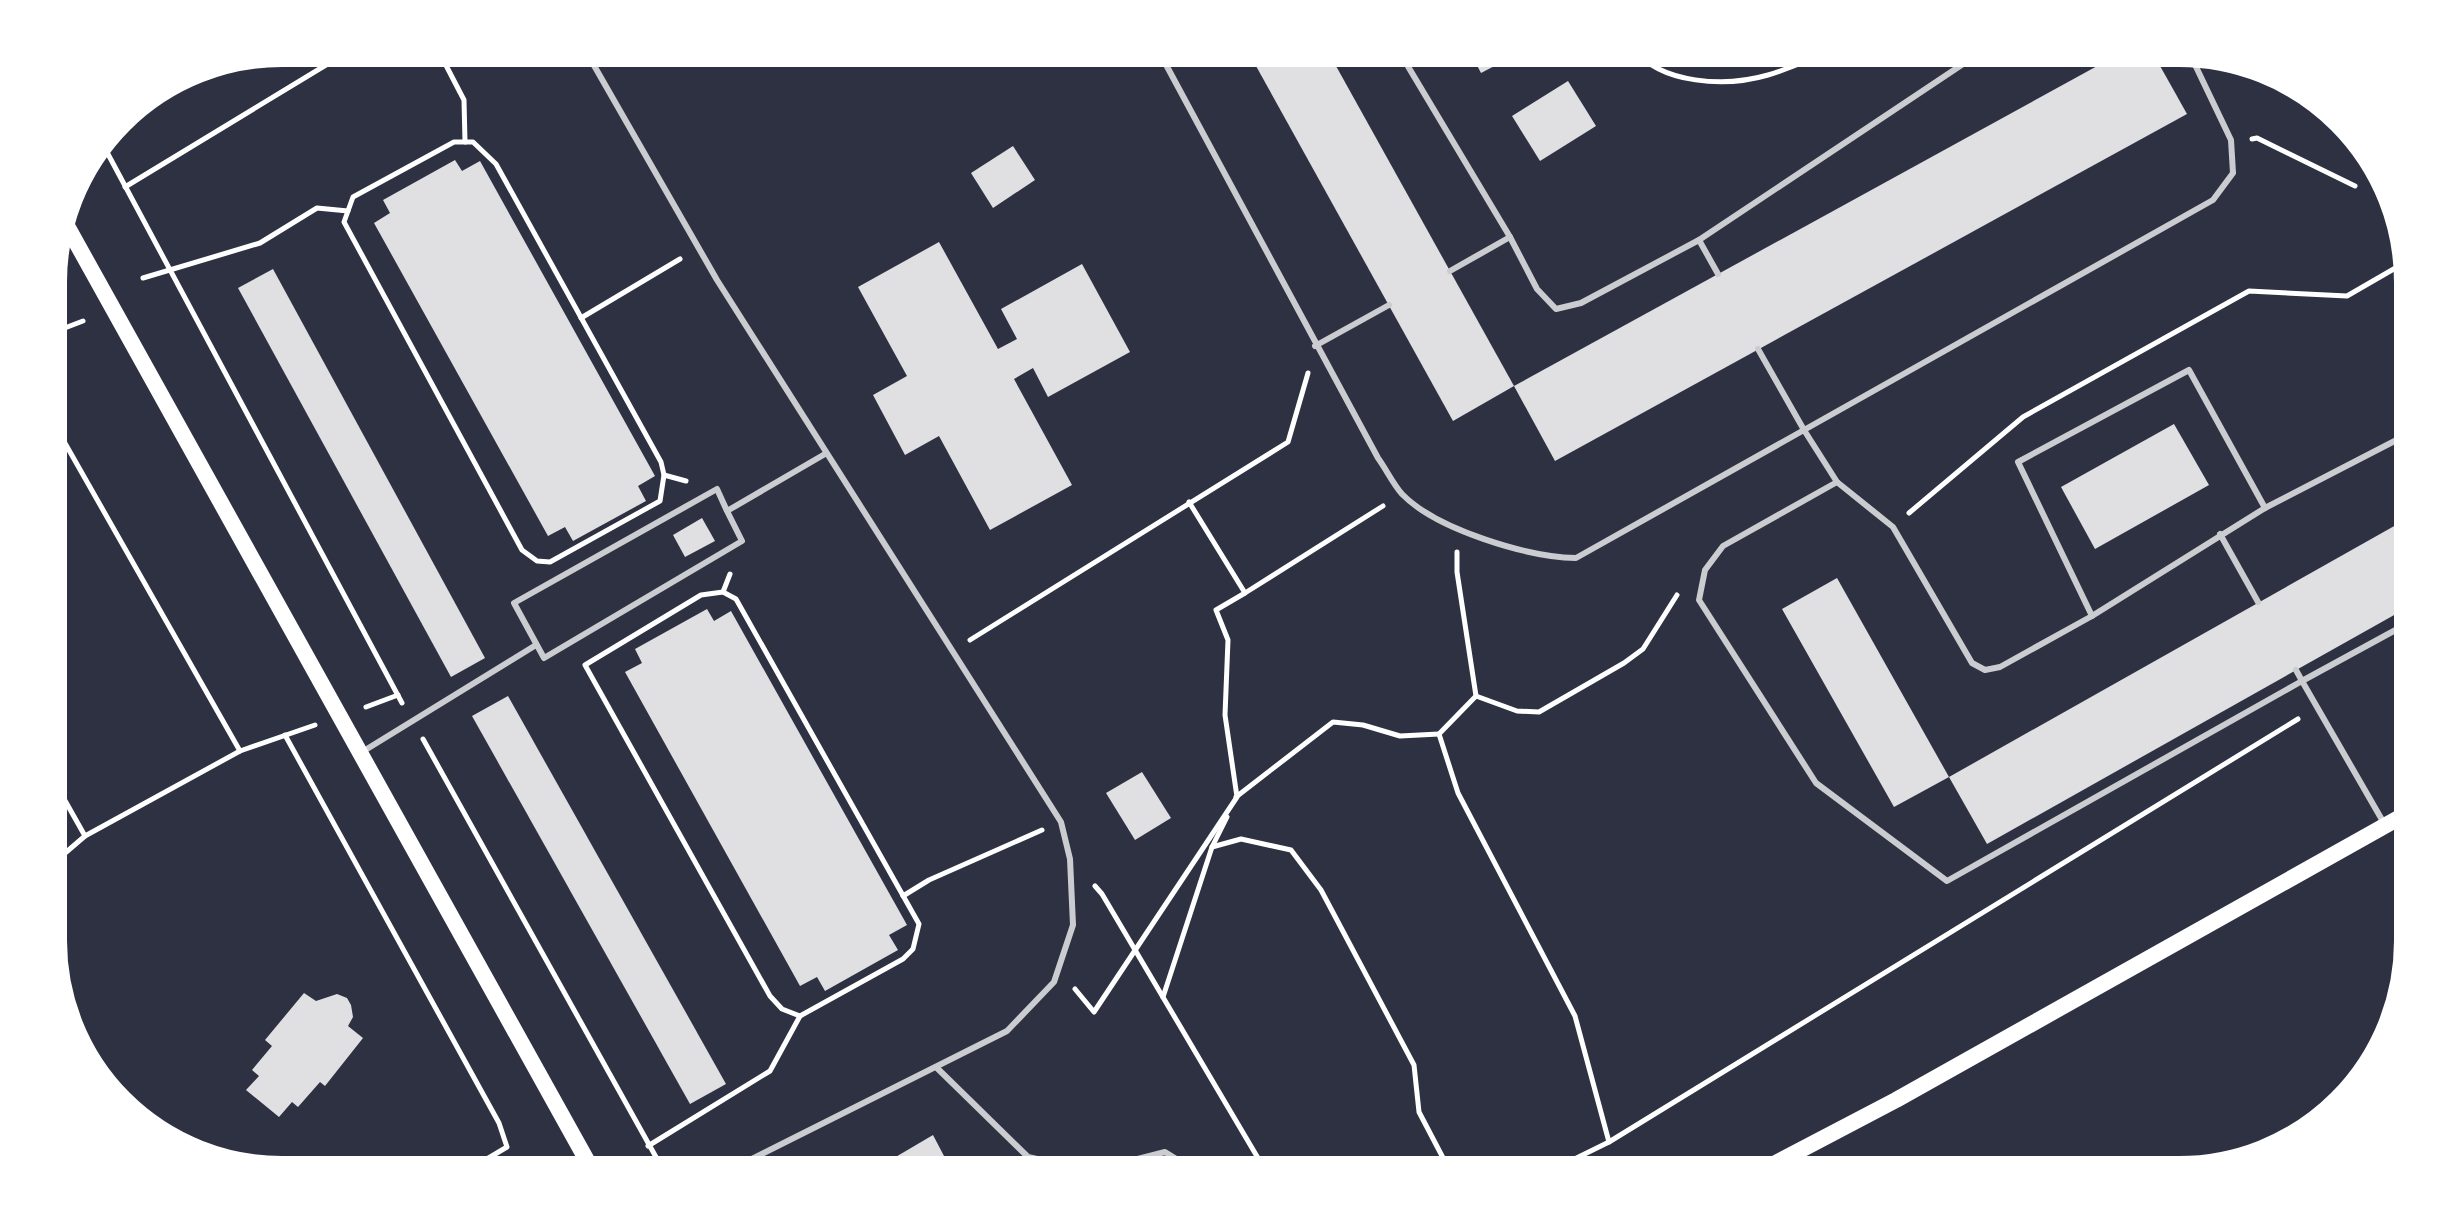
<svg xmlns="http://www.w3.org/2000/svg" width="2461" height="1223" viewBox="0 0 2461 1223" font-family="'Fira Sans',sans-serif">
<rect width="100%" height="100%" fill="#2d3142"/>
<g fill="#e0e0e3">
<polygon points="1246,48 1326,48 1514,386 1453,421"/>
<polygon points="1468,48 1529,48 1481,73"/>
<polygon points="2130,48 2150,48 2187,114 1555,461 1514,386"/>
<polygon points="1568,81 1596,126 1540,161 1512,116"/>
<polygon points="1013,146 1035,180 993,208 971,173"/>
<polygon points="455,160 462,171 480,161 655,476 638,486 646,501 573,541 565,527 548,536 374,223 390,213 383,200"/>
<polygon points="939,242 998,349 1017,339 1001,309 1082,264 1130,352 1048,397 1033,368 1014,379 1072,485 990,530 939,436 905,455 873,395 907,376 858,287"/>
<polygon points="273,269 485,658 451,677 238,288"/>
<polygon points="2174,424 2209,485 2095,549 2061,487"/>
<polygon points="2412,516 2412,605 1987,844 1949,777 1894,807 1782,609 1837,578 1949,777"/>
<polygon points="702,518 715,541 685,557 673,535"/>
<polygon points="707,609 714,621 731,611 907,925 889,935 898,950 825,991 817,977 800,986 625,672 642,663 635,649"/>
<polygon points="508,696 726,1084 690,1104 472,716"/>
<polygon points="1142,772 1171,818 1135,840 1106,793"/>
<polygon points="304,993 316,1001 337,994 347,998 351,1005 353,1017 348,1026 363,1038 325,1086 320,1082 298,1107 292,1102 279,1117 246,1090 259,1076 252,1070 272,1046 265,1040"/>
<polygon points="933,1135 954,1175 865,1175"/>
</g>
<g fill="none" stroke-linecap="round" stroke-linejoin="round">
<g stroke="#fff" stroke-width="5">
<polyline points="437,48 464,100 465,142"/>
<path d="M1634,48C1660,85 1727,87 1768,75C1792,68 1815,57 1838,48"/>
<polyline points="2252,139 2257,138 2355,186"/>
<polyline points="101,141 402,703"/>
<polygon points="454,142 473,142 496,164 661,462 664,475 660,501 550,562 537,561 522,550 344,222 353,197"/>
<polyline points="125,187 354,48"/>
<polyline points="143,278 260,243 317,208 348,211"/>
<polyline points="581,318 680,259"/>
<polyline points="49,334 83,321"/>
<polyline points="49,415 240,751"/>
<polyline points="664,475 686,481"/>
<polyline points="1909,513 2023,417 2249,291 2347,296 2411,259"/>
<polyline points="1457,552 1457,572 1476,696 1439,734 1458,793 1575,1016 1609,1142"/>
<polygon points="723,592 736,599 919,924 913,949 903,959 800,1016 782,1009 770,996 585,665 701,595"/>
<polyline points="723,592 730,574"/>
<polyline points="1245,593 1383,506"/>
<polyline points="970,640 1288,442 1308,373"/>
<polyline points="1476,696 1517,711 1539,712 1624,663 1643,649 1677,595"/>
<polyline points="366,707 398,695"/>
<polyline points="285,735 499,1123 507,1147 460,1175"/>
<polyline points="423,739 666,1175"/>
<polyline points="50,774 85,836 240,751 315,725"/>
<polyline points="1236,797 1333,722 1363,725 1400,736 1439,734"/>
<polyline points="1212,847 1241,839 1291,850 1321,890 1414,1065 1419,1112 1452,1175"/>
<polyline points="50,866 85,836"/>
<polyline points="1095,886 1102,894 1268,1175"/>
<polyline points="903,896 929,880 1042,830"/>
<polyline points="1075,989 1094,1012 1237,797 1225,715 1228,640 1216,610 1245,593 1189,502"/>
<polyline points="1163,997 1212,847 1227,817"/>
<polyline points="648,1146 770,1071 800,1016"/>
<polyline points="1542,1175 1609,1142 2298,719"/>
</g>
<g stroke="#caccd0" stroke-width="6">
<polyline points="584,48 717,280 1061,822 1070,859 1073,925 1054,982 1007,1031 720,1175"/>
<path d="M1157,48L1378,458C1386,469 1393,484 1402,494C1437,530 1528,557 1576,558L1804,430L1758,349"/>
<polyline points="1397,48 1510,237 1537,289 1556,309 1581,303 1699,240 1718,274"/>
<polyline points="2349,127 2391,202"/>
<polyline points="1699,240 1987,48"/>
<polyline points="1450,271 1510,237"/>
<polyline points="1315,346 1389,305"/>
<polyline points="1837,482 1804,430 2213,200 2233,173 2231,140 2188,50"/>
<polyline points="727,511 742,541 544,658 514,603 717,489 727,511 825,454"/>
<polyline points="2220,534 2258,602"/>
<polyline points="2092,616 2018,462 2189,370 2265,508"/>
<polyline points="2296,670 2302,681 2412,621"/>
<polyline points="362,752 536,645"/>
<polyline points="2385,825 2302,681 1947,881 1816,783 1699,600 1705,570 1723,546 1837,482 1893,527 1972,663 1985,670 2000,667 2092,616 2265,508 2412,432"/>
<polyline points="937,1068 1028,1157 1091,1171 1165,1152 1202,1175"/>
</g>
<g stroke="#fff" stroke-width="16">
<polyline points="62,217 595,1175"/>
<polyline points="1753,1175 1896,1100 2413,810"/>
</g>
</g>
<path d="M0 0H2461V1223H0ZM282 62H2179A220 220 0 0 1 2399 282V941A220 220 0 0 1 2179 1161H282A220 220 0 0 1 62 941V282A220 220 0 0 1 282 62Z" fill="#fff" fill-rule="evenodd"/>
<path fill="none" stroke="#fff" stroke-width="10" d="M282 62H2179A220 220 0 0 1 2399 282V941A220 220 0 0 1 2179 1161H282A220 220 0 0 1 62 941V282A220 220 0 0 1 282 62Z"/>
</svg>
